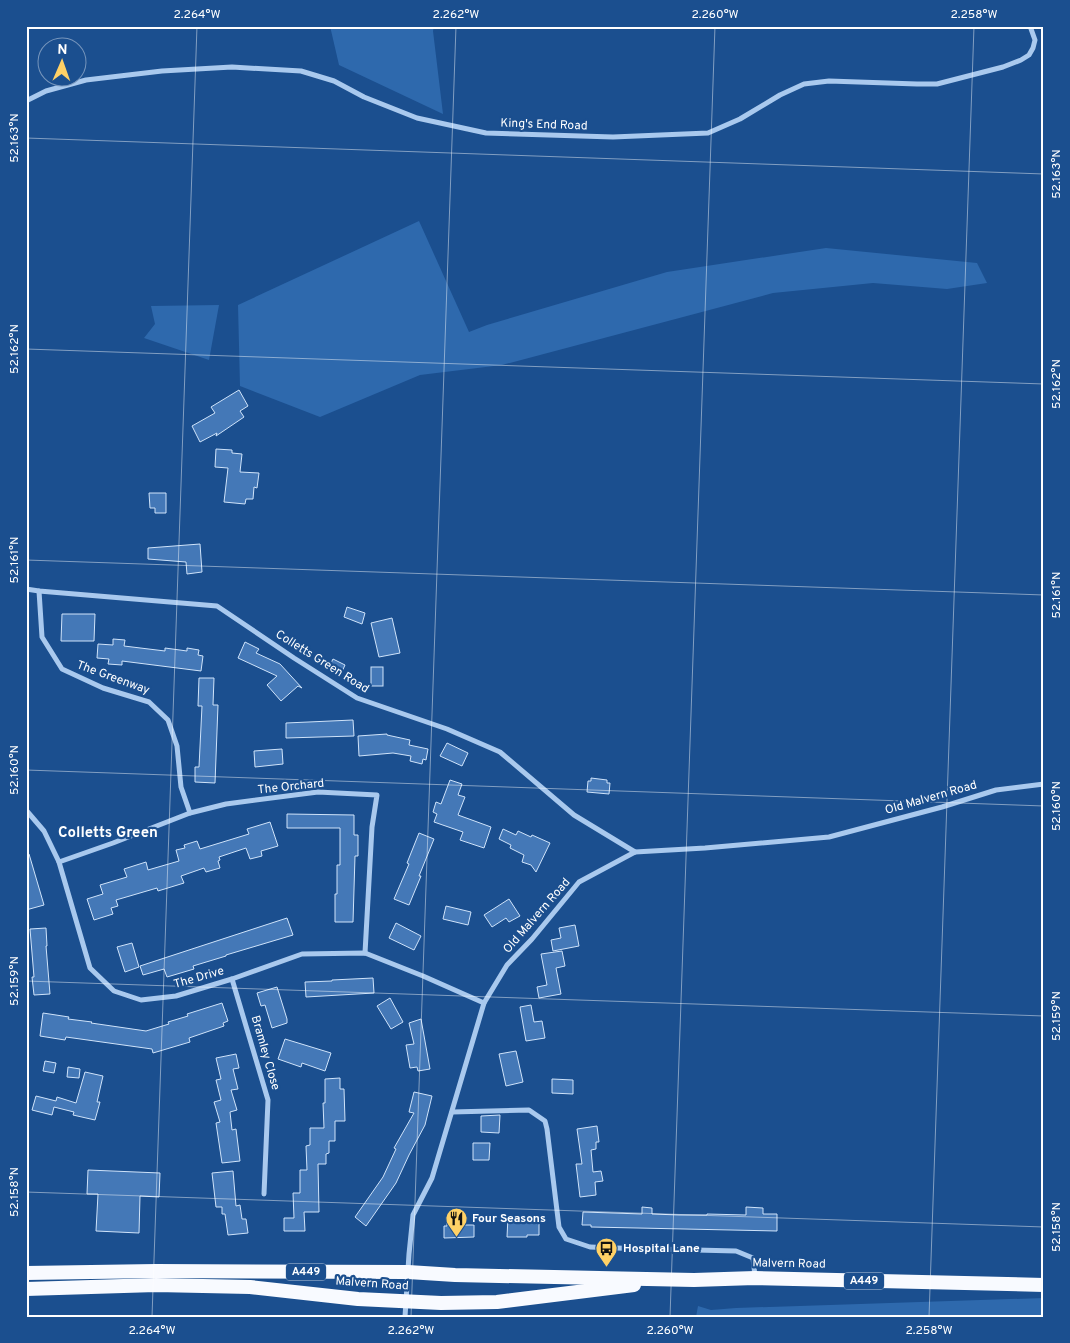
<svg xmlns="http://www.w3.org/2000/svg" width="1070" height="1343" viewBox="0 0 1070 1343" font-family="Overpass,sans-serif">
<rect width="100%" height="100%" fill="#1b4f8f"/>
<g fill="#2e69ad">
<polygon points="330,26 434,26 433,31 443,114 339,65"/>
<polygon points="419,221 469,332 487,325 667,272 826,248 977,263 987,283 947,289 873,283 773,293 502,365 420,375 320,417 240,386 238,305"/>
<polygon points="219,305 209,360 144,338 155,324 151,306"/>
<polygon points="1044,1298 1044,1317 696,1317 698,1306 711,1310 736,1308"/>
</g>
<g fill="#4478b7" stroke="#cfe3fa">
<polygon points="239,390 248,406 240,411 244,417 216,436 217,433 200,442 192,426 215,413 211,407"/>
<polygon points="216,449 232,450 232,453 242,454 240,472 259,473 257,488 254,487 253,499 246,499 245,504 224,502 228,468 215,467"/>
<polygon points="149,493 166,493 166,513 155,513 155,508 150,508"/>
<polygon points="200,544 202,572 187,574 186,562 148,559 148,548"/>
<polygon points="347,607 365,613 362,624 344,617"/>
<polygon points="62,614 95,614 94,641 61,641"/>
<polygon points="392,618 400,653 379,657 371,623"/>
<polygon points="113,639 125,640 124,646 165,651 165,648 187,651 187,648 199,650 198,655 203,656 201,671 122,661 122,665 108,664 109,659 97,658 98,644 113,645"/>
<polygon points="245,642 259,649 256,653 280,664 302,688 298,686 281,701 267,685 277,676 238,658"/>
<polygon points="333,659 345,665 341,674 329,667"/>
<rect x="371" y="667" width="12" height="19"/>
<polygon points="199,678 214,678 213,705 218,705 215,783 195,782 195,767 199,767 202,706 198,706"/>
<polygon points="353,720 354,736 286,738 286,723"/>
<polygon points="387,734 387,735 410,740 409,745 428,749 426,760 423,759 422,764 410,761 411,756 393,753 359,756 358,736"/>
<polygon points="447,743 468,753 462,766 440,756"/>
<polygon points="282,749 283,764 255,767 254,751"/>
<polygon points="591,778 607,780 607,783 610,783 609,794 587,792 588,781 591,781"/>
<polygon points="450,780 462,784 458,795 465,797 458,815 491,827 484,848 460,840 463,832 434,822 437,814 433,812 436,802 441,804"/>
<polygon points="287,814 354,815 354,835 358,835 358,856 355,856 353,922 335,922 335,894 337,894 337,865 340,865 340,828 287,828"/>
<polygon points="270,822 278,846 261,851 262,856 250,859 246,848 219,857 220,860 218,861 220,868 206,872 204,868 181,876 184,883 158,891 157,888 116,900 118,906 111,908 113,914 94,920 87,899 103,894 100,885 127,877 124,869 146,862 148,870 179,861 176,850 185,848 184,845 197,841 200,849 249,834 247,829"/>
<polygon points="503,829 516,835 518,831 531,837 532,835 550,843 536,872 531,865 522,862 524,855 510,848 511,845 499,839"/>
<polygon points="419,833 434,839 419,876 421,876 409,905 394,899 409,864 407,863"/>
<polygon points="26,854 29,854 44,905 26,910"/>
<polygon points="509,899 520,916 509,922 506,918 492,927 484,915"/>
<polygon points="446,906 471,912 468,925 443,919"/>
<polygon points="287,918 293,935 226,955 226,956 193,966 194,969 167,977 164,969 143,975 140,966"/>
<polygon points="396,923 421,936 414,950 389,938"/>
<polygon points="575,925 579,946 553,951 551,940 561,938 559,928"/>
<polygon points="46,928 47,946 46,946 50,994 34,995 32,977 34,977 30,929"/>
<polygon points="132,943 139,967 125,972 117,947"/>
<polygon points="562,951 565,966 556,968 561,994 539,998 537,987 547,985 541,954"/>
<polygon points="373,978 374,993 306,997 305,982 332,981 332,980"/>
<polygon points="277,987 287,1019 287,1023 272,1028 265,1005 261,1006 257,993"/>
<polygon points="390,998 403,1022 391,1029 377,1006"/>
<polygon points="222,1003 228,1021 223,1023 224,1026 189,1038 190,1042 153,1053 152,1049 66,1037 65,1040 40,1036 43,1013 69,1017 68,1019 92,1022 91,1023 146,1031 169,1024 168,1022 188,1016 187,1014"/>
<polygon points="531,1005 534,1022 542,1021 545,1038 526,1041 520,1007"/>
<polygon points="421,1019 430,1069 418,1071 417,1067 410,1068 406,1045 414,1044 409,1023"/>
<polygon points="285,1039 331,1053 325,1071 302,1063 301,1067 278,1059"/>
<polygon points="516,1051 523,1082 506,1086 499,1054"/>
<polygon points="236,1054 239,1068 233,1069 238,1089 231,1090 237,1110 230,1112 232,1130 236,1129 240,1161 222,1163 216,1123 220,1122 214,1102 221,1100 216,1080 221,1079 216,1058"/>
<polygon points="45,1061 56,1063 54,1073 43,1071"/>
<polygon points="68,1067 80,1069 79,1078 67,1077"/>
<polygon points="85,1072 103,1076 97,1102 100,1102 95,1120 73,1115 74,1112 54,1107 52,1115 32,1110 36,1096 56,1101 57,1097 76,1103"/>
<polygon points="340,1078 340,1089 344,1089 345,1121 335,1121 335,1141 329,1141 329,1153 326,1154 326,1164 318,1164 319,1212 304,1212 305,1231 284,1231 284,1218 294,1218 293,1193 300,1193 300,1170 307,1170 306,1146 310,1145 310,1128 324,1128 323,1103 325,1103 325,1079"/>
<polygon points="552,1079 573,1080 573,1094 552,1093"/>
<polygon points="414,1092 432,1096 425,1125 409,1155 396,1183 366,1226 355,1217 383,1177 396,1149 394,1148 414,1113 409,1112"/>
<polygon points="500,1115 499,1133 481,1132 481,1116"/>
<polygon points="597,1126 599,1142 596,1142 596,1149 591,1150 593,1172 601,1171 603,1181 595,1182 596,1195 580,1197 576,1164 582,1164 577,1129"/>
<polygon points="473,1143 490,1143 489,1160 473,1160"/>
<polygon points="88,1170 160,1173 159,1197 140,1196 139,1233 96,1231 98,1194 87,1194"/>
<polygon points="233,1171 236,1206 240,1205 242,1219 246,1219 248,1233 228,1235 225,1214 222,1214 222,1207 216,1207 212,1173"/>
<polygon points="642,1207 652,1208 652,1214 679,1215 707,1215 707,1214 746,1215 746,1207 763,1208 763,1214 777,1214 777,1231 591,1227 591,1225 582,1225 583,1212 642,1214"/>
<polygon points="447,1214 458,1214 458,1225 474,1225 474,1237 444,1238 444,1226 447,1226"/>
<polygon points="508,1217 539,1218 539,1235 527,1235 527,1237 507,1237"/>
</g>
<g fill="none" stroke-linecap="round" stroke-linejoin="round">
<g stroke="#a9c9ee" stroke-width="5">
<polyline points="26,101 46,91 86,80 162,71 232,67 301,71 334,81 364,97 417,118 486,133 613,137 708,133 740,119 780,95 804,84 829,81 917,84 937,84 1003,67 1021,60 1029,55 1033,48 1035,40 1030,26"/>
<polyline points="26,589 39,591 217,606 294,658 357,698 447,729 500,752 574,815 635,852"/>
<polyline points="39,591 42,637 62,669 103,688 149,702 168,720 177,746 181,787 190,813"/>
<polyline points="26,810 44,831 59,862 90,968 114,991 141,1000 176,996 232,979 302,954 365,953 423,976 484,1003"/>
<polyline points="59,862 113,843 190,813 226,804 318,792 377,795 372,827 365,953"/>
<polyline points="232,979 268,1100 264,1194"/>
<polyline points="452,1112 529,1110 545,1121 547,1129 559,1227 566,1239 590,1247 615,1248 736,1251 753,1258 755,1276"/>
<polyline points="405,1317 409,1254 413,1215 432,1178 484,1003 507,965 532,939 579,882 635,852 705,848 829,837 942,807 996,790 1044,784"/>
</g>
<g stroke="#f8faff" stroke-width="14">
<polyline points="26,1273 156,1271 408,1272 455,1275 694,1280 755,1278 1044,1285"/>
<polyline points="26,1289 156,1285 250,1287 358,1299 441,1303 497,1302 634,1285"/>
</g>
</g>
<path fill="none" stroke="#fff" stroke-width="1" stroke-opacity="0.45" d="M26,138L1044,174M26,349L1044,384M26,560L1044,595M26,770L1044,806M26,981L1044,1016M26,1192L1044,1227M152,1317L197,26M411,1317L456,26M670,1317L715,26M929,1317L974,26"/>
<defs>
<symbol id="restaurant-pin" viewBox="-11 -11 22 30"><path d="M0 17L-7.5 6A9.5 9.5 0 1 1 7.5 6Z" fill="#ffd166" stroke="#1b4f8f"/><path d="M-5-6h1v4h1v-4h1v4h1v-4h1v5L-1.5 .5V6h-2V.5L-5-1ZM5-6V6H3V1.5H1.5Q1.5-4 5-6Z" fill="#111"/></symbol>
<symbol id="bus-pin" viewBox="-11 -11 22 30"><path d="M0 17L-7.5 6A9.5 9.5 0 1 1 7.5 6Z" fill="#ffd166" stroke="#1b4f8f"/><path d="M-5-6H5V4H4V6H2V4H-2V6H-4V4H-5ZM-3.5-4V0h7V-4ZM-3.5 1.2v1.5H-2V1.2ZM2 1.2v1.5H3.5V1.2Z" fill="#111"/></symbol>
</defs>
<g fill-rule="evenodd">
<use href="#restaurant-pin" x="444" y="1206" width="25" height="34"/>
<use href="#bus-pin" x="594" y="1236" width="25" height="34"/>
</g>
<g text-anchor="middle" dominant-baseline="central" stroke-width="4.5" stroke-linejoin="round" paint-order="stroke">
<g fill="#1b4f8f" stroke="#bbcadd" stroke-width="1">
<rect x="286" y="1263.5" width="40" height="17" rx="4"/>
<rect x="844" y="1272.5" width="40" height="17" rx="4"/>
</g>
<g font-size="11" font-weight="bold" fill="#fff">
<text x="306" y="1272">A449</text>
<text x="864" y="1281">A449</text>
</g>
<g font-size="12" fill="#fff" stroke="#1b4f8f">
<text transform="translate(544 125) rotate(2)">King's End Road</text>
<text transform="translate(322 662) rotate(32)">Colletts Green Road</text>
<text transform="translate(113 678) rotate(20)">The Greenway</text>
<text transform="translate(291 787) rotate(-6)">The Orchard</text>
<text transform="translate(931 798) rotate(-16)">Old Malvern Road</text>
<text transform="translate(537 916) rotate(-49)">Old Malvern Road</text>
<text transform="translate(199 978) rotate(-16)">The Drive</text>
<text transform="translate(265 1053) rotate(74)">Bramley Close</text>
<text transform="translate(789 1264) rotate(1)">Malvern Road</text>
<text transform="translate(372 1284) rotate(4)">Malvern Road</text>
</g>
<g font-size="12" font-weight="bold" fill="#fff" stroke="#1b4f8f" text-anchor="start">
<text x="472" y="1219">Four Seasons</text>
<text x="623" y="1249">Hospital Lane</text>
</g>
<g font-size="15" font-weight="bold" fill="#fff" stroke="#1b4f8f">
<text x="108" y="833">Colletts Green</text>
</g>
</g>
<rect width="1070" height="1343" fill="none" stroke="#1b4f8f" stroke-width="55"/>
<g transform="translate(62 62) rotate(2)"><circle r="24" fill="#1b4f8f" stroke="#7695bc"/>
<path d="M0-4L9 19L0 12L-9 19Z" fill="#ffd166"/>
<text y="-8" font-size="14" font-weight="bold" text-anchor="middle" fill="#ffffff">N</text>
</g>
<rect x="28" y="28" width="1014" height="1288" fill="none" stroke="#fff" stroke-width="2"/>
<g font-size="12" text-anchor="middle" fill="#fff">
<text x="197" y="18">2.264°W</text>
<text x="456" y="18">2.262°W</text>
<text x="715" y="18">2.260°W</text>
<text x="974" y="18">2.258°W</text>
<text transform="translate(14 138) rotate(-90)" y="4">52.163°N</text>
<text transform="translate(1056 174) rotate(-90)" y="4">52.163°N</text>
<text transform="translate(14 349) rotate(-90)" y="4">52.162°N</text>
<text transform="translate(1056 384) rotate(-90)" y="4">52.162°N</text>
<text transform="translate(14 560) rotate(-90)" y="4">52.161°N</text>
<text transform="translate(1056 595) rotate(-90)" y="4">52.161°N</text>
<text transform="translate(14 770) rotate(-90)" y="4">52.160°N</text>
<text transform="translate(1056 806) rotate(-90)" y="4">52.160°N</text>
<text transform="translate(14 981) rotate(-90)" y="4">52.159°N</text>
<text transform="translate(1056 1016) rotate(-90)" y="4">52.159°N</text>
<text transform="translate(14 1192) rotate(-90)" y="4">52.158°N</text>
<text transform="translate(1056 1227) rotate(-90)" y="4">52.158°N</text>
<text x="152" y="1334">2.264°W</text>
<text x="411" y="1334">2.262°W</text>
<text x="670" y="1334">2.260°W</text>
<text x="929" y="1334">2.258°W</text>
</g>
</svg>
